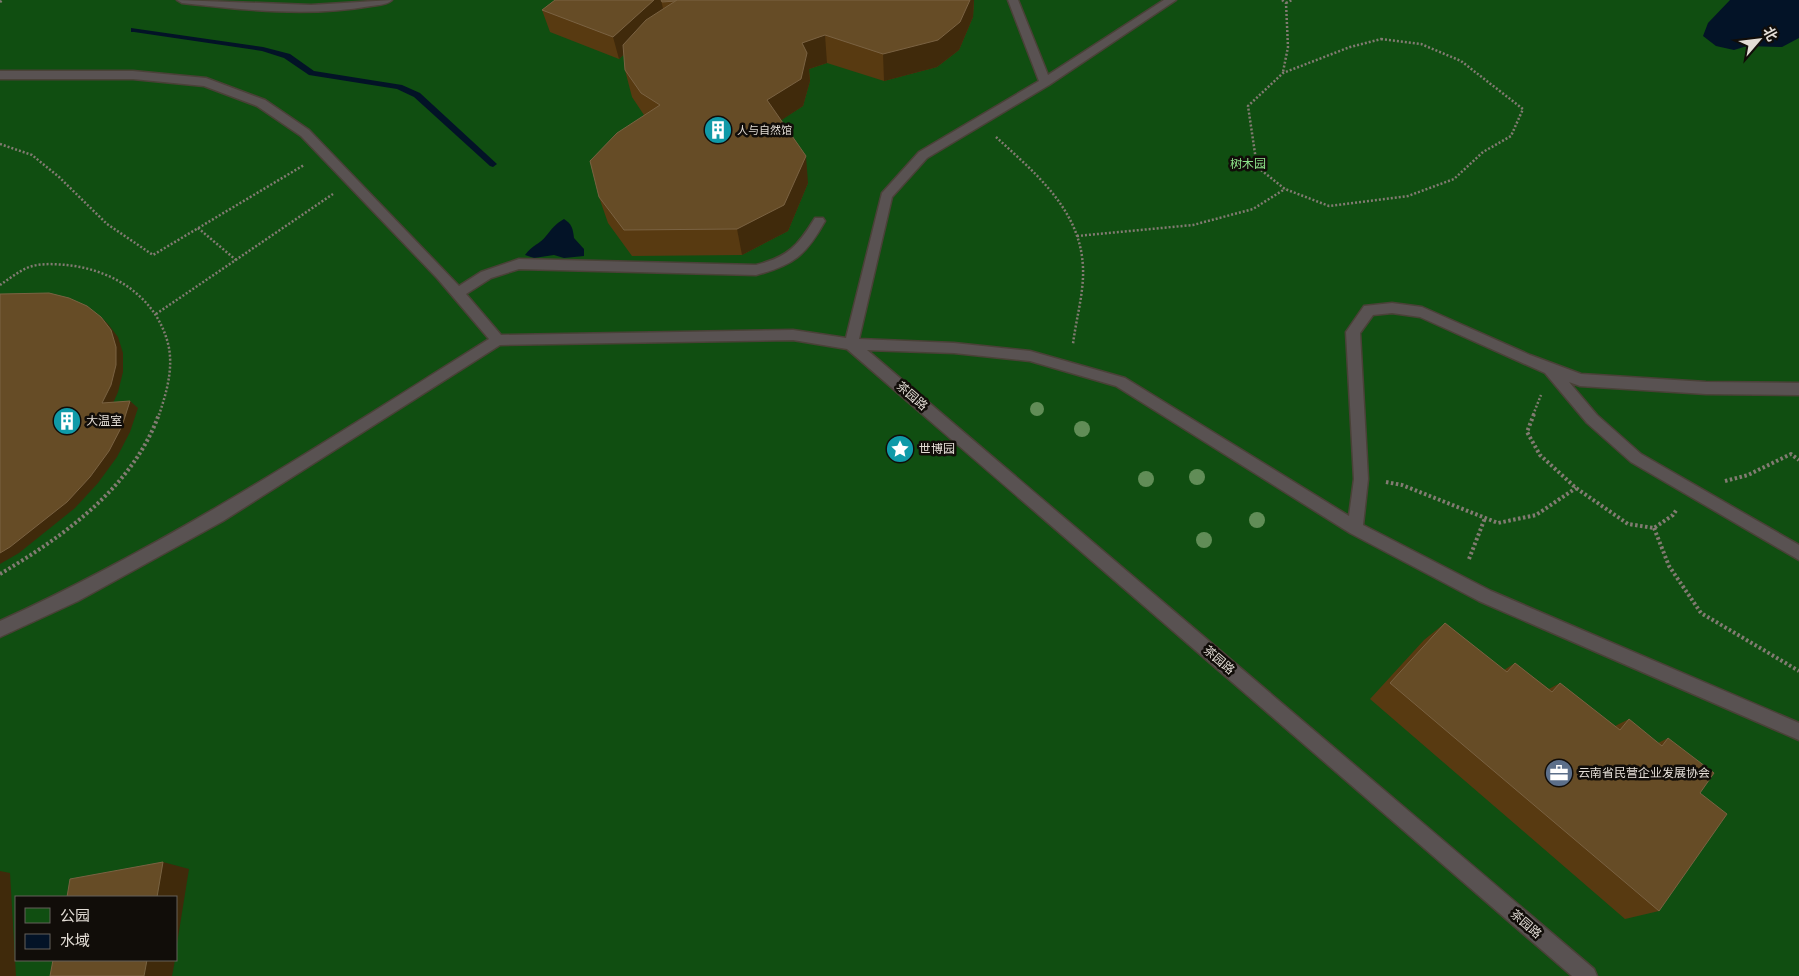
<svg xmlns="http://www.w3.org/2000/svg" width="1799" height="976" viewBox="0 0 1799 976" font-family="Figtree,'Noto Sans SC',sans-serif">
<rect width="100%" height="100%" fill="#2c2319"/>
<path fill="#104e11" fill-rule="evenodd" d="M0,0H1799V976H0ZM16,897H176V960H16Z"/>
<g fill="#031327">
<polygon points="1730,0 1799,0 1799,38 1782,47 1747,46 1734,50 1716,46 1703,36 1708,23"/>
<path d="M564,219C572,224 573,229 574,238L584,249V256L564,258L554,255L534,258L525,255C532,245 540,244 546,236C552,229 555,224 564,219Z"/>
</g>
<g fill="none" stroke-linecap="round" stroke-linejoin="round">
<polygon fill="#031327" fill-rule="evenodd" points="131,28 263,47 290,54 314,71 402,85 420,93 497,164 493,167 490,166 414,97 397,89 309,75 284,58 262,51 134,32 131,32"/>
<defs>
<g id="lane">
<path d="M177,0L311,5L392,0C387,5 378,5 371,6C309,17 244,10 182,3Z"/>
<path d="M1008,0H1018L1048,75L1164,0H1176L1049,85L927,158L892,197L859,339L954,343L1030,351L1125,378L1349,516L1354,479L1346,332L1364,306L1392,303L1422,307L1530,355L1581,374L1706,382L1799,383V395L1706,394L1580,386L1569,382L1597,415L1641,454L1799,545V560L1631,462L1587,423L1545,373L1420,317L1392,313L1373,315L1360,333L1368,479L1363,525L1491,591L1799,723V740L1479,601L1350,533L1116,386L1030,361L954,353L867,350L1594,969L1597,976H1572L847,349L793,340L500,345L223,521L78,601L0,637V621C172,543 329,439 489,339L437,278L301,136L257,106L204,86L133,79H0V71H133L206,78L265,100L309,130L459,286L481,272L519,259L756,265C788,257 798,246 815,218H823L825,221C806,255 794,265 756,275L519,269L491,278L466,294L501,335L793,330L846,338L882,193L919,152L1039,81Z"/>
</g>
</defs>
<use href="#lane" stroke="#494137" stroke-width="3"/>
<g stroke="#827b72" stroke-width="2.5" stroke-dasharray="2 2" stroke-linecap="butt">
<polyline points="1282,0 1286,3 1288,47 1283,72"/>
<polyline points="0,2 3,0"/>
<polyline points="1286,3 1292,0"/>
<polygon points="1381,39 1421,44 1461,61 1523,109 1511,136 1483,152 1454,179 1408,196 1329,206 1285,189 1257,167 1248,106 1283,73 1350,47"/>
<path d="M996,137C1035,173 1081,210 1083,268C1084,293 1076,319 1073,344"/>
<polyline points="0,144 32,155 59,177 107,224 153,255 304,165"/>
<polyline points="198,228 236,260"/>
<polyline points="1077,236 1193,225 1253,209 1285,189"/>
<path d="M0,285C9,279 19,271 29,267C41,263 55,264 67,265C115,270 159,299 169,348C173,371 166,394 159,415"/>
<polyline points="156,314 333,194"/>
<polyline points="1533,415 1541,395"/>
</g>
<g stroke="#827b72" stroke-width="4" stroke-dasharray="2.5 2.5" stroke-linecap="butt">
<polyline points="1534,414 1527,432 1540,455 1576,488 1628,524 1654,528 1673,515 1677,509"/>
<polyline points="1725,481 1748,475 1791,454 1799,460"/>
<polyline points="1386,482 1402,485 1498,523 1536,515 1576,488"/>
<polyline points="1654,528 1669,566 1701,613 1799,671"/>
<polyline points="1469,559 1485,518"/>
<path d="M0,574C64,536 133,487 159,414"/>
</g>
<use href="#lane" fill="#595252" fill-rule="evenodd"/>
</g>
<g fill="#618d57">
<circle cx="1037" cy="409" r="7"/>
<circle cx="1082" cy="429" r="8"/>
<circle cx="1197" cy="477" r="8"/>
<circle cx="1146" cy="479" r="8"/>
<circle cx="1257" cy="520" r="8"/>
<circle cx="1204" cy="540" r="8"/>
</g>
<g fill="#583a11">
<polygon points="555,0 974,0 973,17 959,50 937,67 884,81 827,63 809,69 810,81 803,106 781,120 808,183 788,231 742,255 632,256 608,223 599,197 644,115 632,97 625,70 624,54 619,59 550,32 542,10"/>
<polygon points="1445,623 1504,670 1515,663 1549,689 1560,683 1615,726 1629,719 1658,743 1668,738 1700,793 1659,911 1625,919 1370,699 1424,640"/>
</g>
<g fill="#402a0b">
<polygon points="654,0 661,0 665,17 619,59 613,37"/>
<polygon points="970,0 974,0 973,17 959,50 937,67 884,81 883,54"/>
<polygon points="825,35 827,63 809,69 810,81 803,106 771,127 767,100 802,43"/>
<polygon points="806,156 808,183 788,231 742,255 737,229"/>
<polygon points="101,317 108,324 118,337 123,353 123,372 118,392 110,410 102,403"/>
<polygon points="130,401 138,408 130,432 117,457 98,483 75,508 19,553 0,564 0,553"/>
<polygon points="163,862 189,869 176,950 176,897 157,897"/>
<polygon points="0,871 10,873 16,976 0,976"/>
<polygon points="147,960 175,960 172,976 144,976"/>
</g>
<g fill="#664c26" stroke="#7a6242">
<polygon points="555,0 654,0 613,37 542,10"/>
<polygon points="661,0 677,0 676,1 662,2"/>
<polygon points="677,0 970,0 960,22 938,40 883,54 825,35 802,43 807,53 801,79 767,100 806,156 784,205 737,229 624,230 599,197 590,161 617,133 660,105 641,93 625,70 623,45 646,20"/>
<polygon points="49,293 69,298 87,306 101,317 111,330 116,347 116,365 111,385 102,403 130,401 122,426 109,451 90,477 67,502 10,547 0,553 0,294"/>
<polygon points="1445,623 1507,672 1515,663 1552,692 1560,683 1620,730 1629,719 1662,746 1668,738 1714,773 1700,793 1727,814 1659,911 1390,683"/>
<polygon points="163,862 157,897 67,897 70,879"/>
<polygon points="53,960 147,960 144,976 50,976"/>
</g>
<defs>
<symbol id="building-disc" viewBox="-11 -11 22 22"><circle r="9.5" fill="#0f9aa8" stroke="#110d09"/><path d="M-4-6H4V6H1V3H-1V6H-4ZM-2.5-4.3h1.7v1.8h-1.7ZM.8-4.3h1.7v1.8H.8ZM-2.5-1h1.7V.8h-1.7ZM.8-1h1.7V.8H.8Z" fill="#fff"/></symbol>
<symbol id="sight-disc" viewBox="-11 -11 22 22"><circle r="9.5" fill="#0f9aa8" stroke="#110d09"/><path d="M0-6L1.8-2.2L6-1.7L2.9 1.2L3.7 5.4L0 3.3L-3.7 5.4L-2.9 1.2L-6-1.7L-1.8-2.2Z" fill="#fff"/></symbol>
<symbol id="office-disc" viewBox="-11 -11 22 22"><circle r="9.5" fill="#5c6f8a" stroke="#110d09"/><path d="M-6-3h4V-5.5h4V-3h4V5H-6ZM-1-4.5V-3h2v-1.5ZM-6 0V1H6V0Z" fill="#fff"/></symbol>
</defs>
<g fill-rule="evenodd">
<use href="#building-disc" x="702" y="114" width="32" height="32"/>
<use href="#building-disc" x="51" y="405" width="32" height="32"/>
<use href="#sight-disc" x="884" y="433" width="32" height="32"/>
<use href="#office-disc" x="1543" y="757" width="32" height="32"/>
</g>
<g text-anchor="middle" dominant-baseline="central" stroke-width="5" stroke-linejoin="round" paint-order="stroke">
<g font-size="11" fill="#e3ddd6" stroke="#110d09" text-anchor="start">
<text x="737" y="130">人与自然馆</text>
</g>
<g font-size="12" fill="#8de389" stroke="#110d09">
<text x="1248" y="164">树木园</text>
</g>
<g font-size="12" fill="#e3ddd6" stroke="#110d09">
<text transform="translate(912 396) rotate(41)">茶园路</text>
<text transform="translate(1219 660) rotate(41)">茶园路</text>
<text transform="translate(1526 924) rotate(41)">茶园路</text>
</g>
<g font-size="12" fill="#e3ddd6" stroke="#110d09" text-anchor="start">
<text x="86" y="421">大温室</text>
<text x="919" y="449">世博园</text>
<text x="1578" y="773">云南省民营企业发展协会</text>
</g>
</g>
<rect x="15" y="896" width="162" height="65" fill="#110d09" stroke="#65605b"/>
<rect x="25" y="908" width="25" height="15" fill="#104e11" stroke="#65605b"/>
<text x="60" y="921" font-size="15" fill="#e3ddd6">公园</text>
<rect x="25" y="934" width="25" height="15" fill="#031327" stroke="#65605b"/>
<text x="60" y="946" font-size="15" fill="#e3ddd6">水域</text>
<g transform="translate(1759 40) rotate(62)" stroke="#110d09" stroke-width="4" paint-order="stroke">
<path d="M0-4L9 19L0 12L-9 19Z" fill="#e3ddd6"/>
<text y="-8" font-size="14" font-weight="bold" text-anchor="middle" fill="#e3ddd6">北</text>
</g>
</svg>
